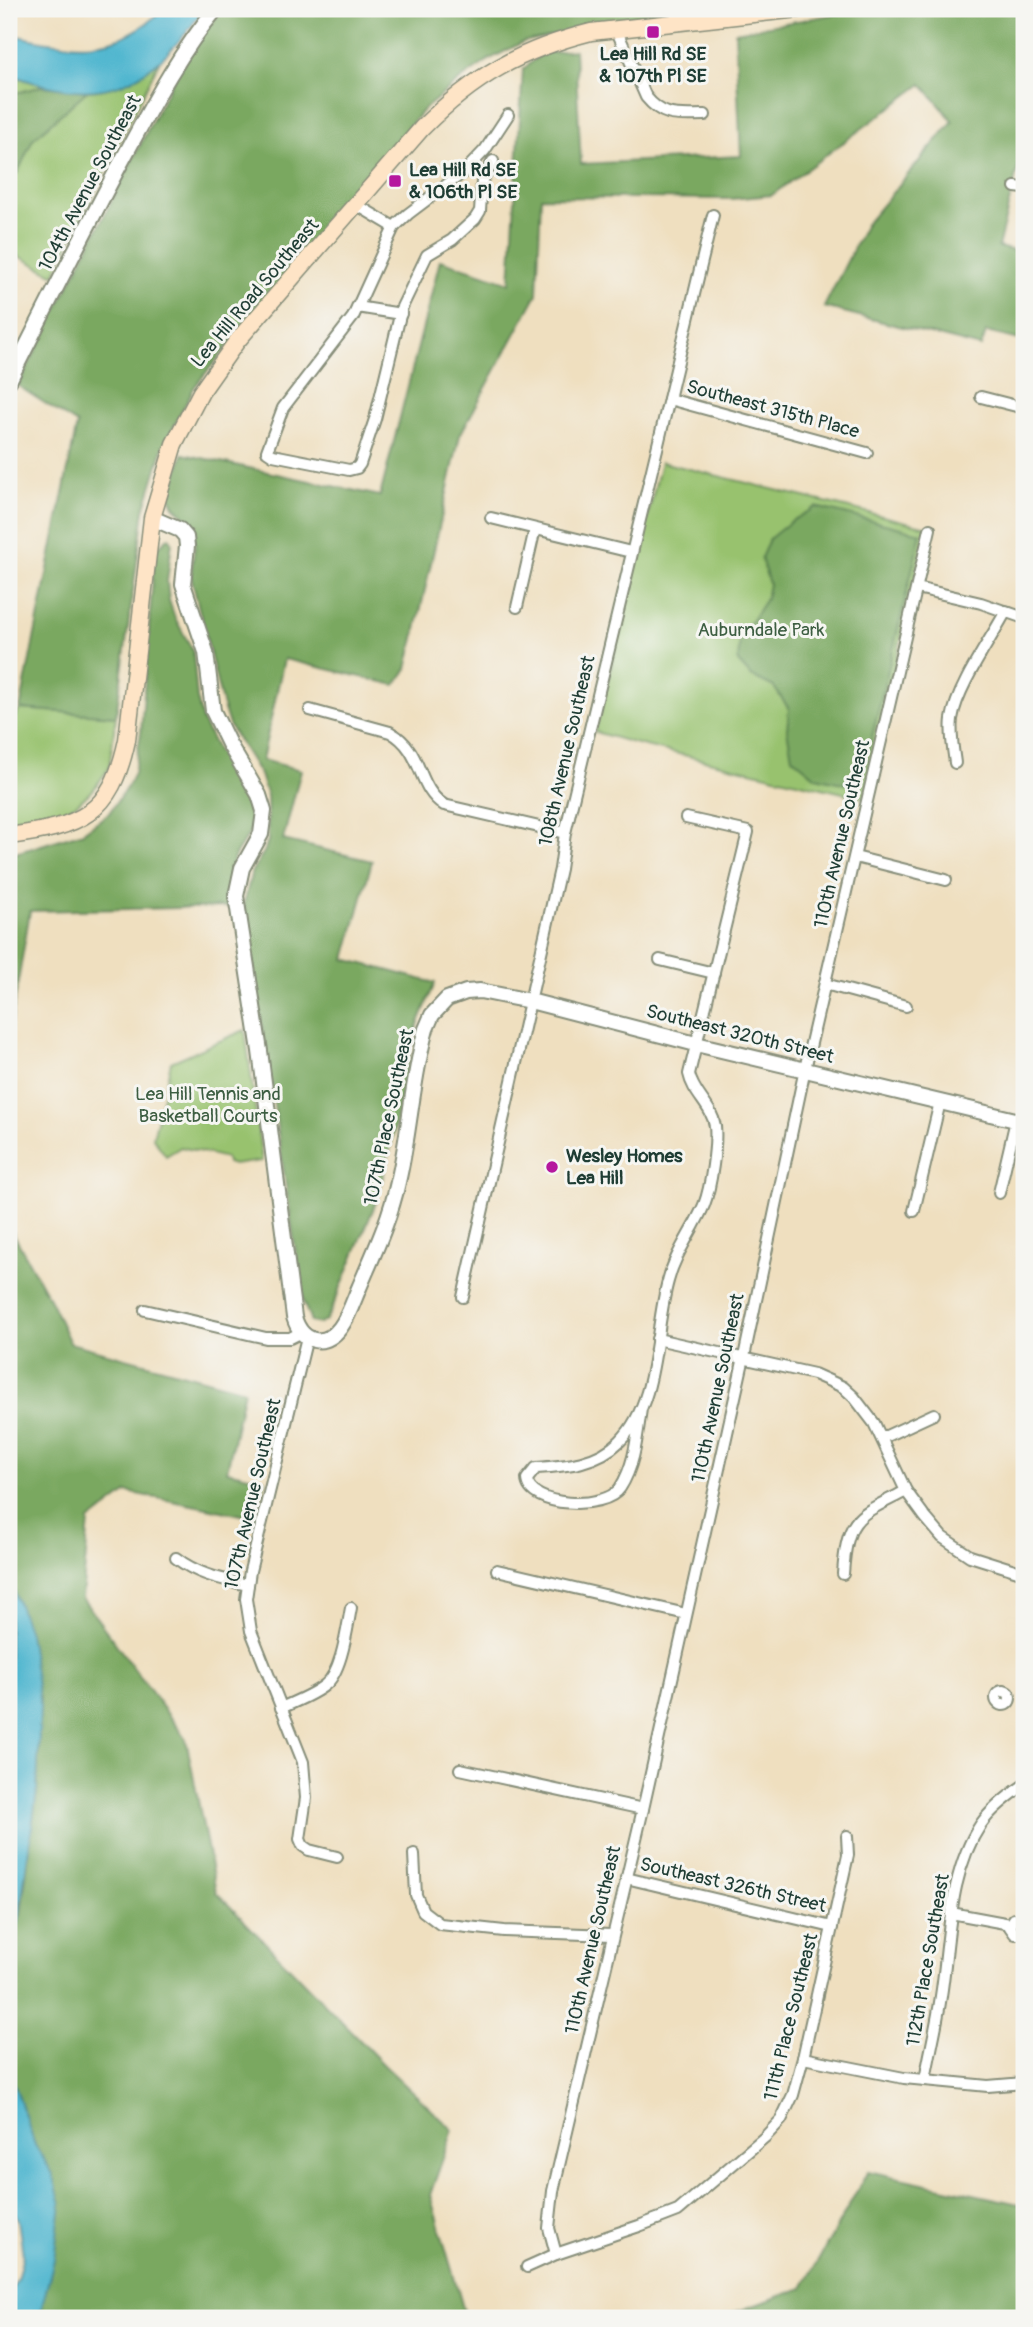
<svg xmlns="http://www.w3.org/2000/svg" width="1033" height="2327" viewBox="0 0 1033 2327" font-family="Pangolin,sans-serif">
<rect width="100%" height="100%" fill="#f6f6f2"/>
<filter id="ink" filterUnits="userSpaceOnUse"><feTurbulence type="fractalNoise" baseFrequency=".0143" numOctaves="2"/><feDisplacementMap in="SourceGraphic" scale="14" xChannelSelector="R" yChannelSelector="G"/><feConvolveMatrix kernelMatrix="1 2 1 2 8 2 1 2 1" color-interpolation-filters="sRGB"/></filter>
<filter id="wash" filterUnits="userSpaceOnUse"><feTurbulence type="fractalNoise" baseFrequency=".00686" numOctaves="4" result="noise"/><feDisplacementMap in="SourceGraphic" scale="28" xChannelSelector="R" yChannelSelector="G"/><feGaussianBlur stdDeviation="1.57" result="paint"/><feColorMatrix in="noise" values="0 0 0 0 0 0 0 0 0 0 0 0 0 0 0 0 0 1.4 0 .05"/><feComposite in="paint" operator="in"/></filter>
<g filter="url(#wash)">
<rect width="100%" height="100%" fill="#efdfbf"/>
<g fill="#98c26e" stroke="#5c8051" stroke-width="2">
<path d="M159,62L54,275L9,251V74C72,97 102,101 159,62Z"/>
<polygon points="661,462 927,527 864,798 637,744 595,732"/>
<polygon points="20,709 116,716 109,768 93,790 77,804 57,815 9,825 9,726"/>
<polygon points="245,1030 262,1161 233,1165 227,1163 226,1158 181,1147 166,1156 153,1138 171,1062"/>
</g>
<g fill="#7aa861" stroke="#4c724a" stroke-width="2">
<polygon points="222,9 730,9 629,20 523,42 490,59 460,80 422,111 195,386 164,445 144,510 116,716 20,709 77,424 18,386 179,68"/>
<polygon points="864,9 1024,9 1024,144 998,247 1024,253 1024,341 986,332 981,347 824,307 866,224 953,121 922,84 772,195 731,199 541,197 537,294 460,435 407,669 395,685 284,659 262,760 301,770 283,840 372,861 345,959 435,983 415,1032 392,1142 377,1200 331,1311 325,1321 319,1324 311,1322 303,1301 244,903 252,871 264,852 268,841 267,797 260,775 229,725 222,703 191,576 195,543 193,532 190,521 174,506 170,497 183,454 380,496 440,260 510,283 523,69 543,53 575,50 581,164 741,156 735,32"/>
<polygon points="42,86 87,91 33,139 18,172 9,183 9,92 20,92"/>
<polygon points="816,507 921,533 860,787 816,777 792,757 787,730 789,709 774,687 751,676 738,662 740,638 766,599 769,584 761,558 769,539 790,522"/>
<polygon points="169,537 172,542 167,582 169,600 175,618 193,651 197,698 202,720 219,754 245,786 253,808 249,834 235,855 229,875 228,907 30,911 9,1035 9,855 83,832 109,813 129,784 134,773 141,732 154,563 157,548"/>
<polygon points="9,1226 51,1302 70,1343 244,1390 227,1471 266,1480 257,1518 127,1492 89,1521 82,1598 186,1739 216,1892 385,2066 453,2130 430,2195 466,2318 32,2318 9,2139 9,1912 21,1915 37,1790 40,1696 24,1749 9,1638"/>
<polygon points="868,2171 1024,2205 1024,2318 719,2318 803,2288"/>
</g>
<g fill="#50b6cf" stroke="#387a82" stroke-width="2">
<path d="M163,9H204C147,89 103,109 9,74V34C68,48 117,56 163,9Z"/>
<polygon points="9,1577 29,1633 40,1706 37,1790 12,1967 11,2024 14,2083 35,2145 53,2174 61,2204 54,2260 39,2318 9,2318 9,2294 17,2280 23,2255 18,2220 9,2201"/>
</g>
</g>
<g filter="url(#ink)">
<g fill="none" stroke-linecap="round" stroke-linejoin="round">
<defs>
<g id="minor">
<path d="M616,29L646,97C664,119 679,115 705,115"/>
<polyline points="493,161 482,181 480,211 475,219 452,240 427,255 402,307 375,419 360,464 357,468 349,470 273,455 267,451 283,408 353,317 394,227 408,214 465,171 485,150 508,115"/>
<polyline points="1015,187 1024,188"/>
<polyline points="357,205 394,227"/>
<polyline points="357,307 401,314"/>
<polyline points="981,397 1024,408"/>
<polyline points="669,399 867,453"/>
<polyline points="491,518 631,552"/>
<polyline points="917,588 981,603 1024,618"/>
<polyline points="517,607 535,529"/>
<path d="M310,710L390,732C424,751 416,787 444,805L565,833"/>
<path d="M955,763C953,748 950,733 952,719C957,687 990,641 1006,611"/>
<polyline points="855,857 946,880"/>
<polyline points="660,960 714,973"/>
<polyline points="825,984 906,1006"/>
<polyline points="999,1193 1016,1120"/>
<polyline points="914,1211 940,1102"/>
<polyline points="463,1297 560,869 565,833 713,215"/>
<polyline points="145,1310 266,1338 290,1338 302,1332"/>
<polyline points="307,1337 250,1571 246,1599 251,1631 303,1762 306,1798 300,1839 303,1846 309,1850 337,1857"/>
<polyline points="657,1339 814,1374 843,1387 854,1397 874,1423 906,1491 925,1517 942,1537 970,1556 1024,1573"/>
<path d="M641,1409C637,1436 635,1465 620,1488C605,1511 528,1507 527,1479L536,1468C566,1466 597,1464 620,1441C659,1402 654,1331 668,1281C675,1253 693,1231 704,1205C711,1187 717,1145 715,1126C712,1106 693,1094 689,1074L748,832L686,818"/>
<polyline points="882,1438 934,1414"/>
<path d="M176,1558C198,1575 221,1579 248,1585"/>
<polyline points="497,1570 686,1614"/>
<path d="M843,1574C847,1515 858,1516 906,1491"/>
<circle cx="1003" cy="1698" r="7"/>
<path d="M281,1708C296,1701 313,1695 325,1685C342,1672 347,1628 351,1608"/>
<polyline points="460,1769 643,1809"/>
<polyline points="414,1854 416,1895 423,1911 440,1924 504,1931 611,1935"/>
<polyline points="626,1878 832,1927"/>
<polyline points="951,1913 1010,1924"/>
<polyline points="1024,1918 1014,1919 1010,1927 1015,1934 1024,1934"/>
<polyline points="803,2058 904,2078 988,2086 1024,2083"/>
<path d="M925,2080C930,2052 937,2024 941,1996C950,1939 948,1874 981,1824C992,1808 1008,1796 1024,1785"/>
<polyline points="556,2254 549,2228 553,2191 643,1809 744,1357 805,1069 930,529"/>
<polyline points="527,2267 556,2254 639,2226 678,2211 765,2137 781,2120 793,2095 803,2058 848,1855 847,1836"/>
</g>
<g id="tertiary">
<path d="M9,381C45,309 81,238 118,168C148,113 176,57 216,9"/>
<path d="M152,518L180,530L186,537L187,546L183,584L206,652L213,711L229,744L259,795L264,811L261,834L242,868L236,896L260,1051L294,1317C297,1327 302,1337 314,1340C341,1345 351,1306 359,1288C374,1253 390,1219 398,1182C410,1132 412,1079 426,1029L432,1015L447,999L466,992L480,991L530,1001L696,1044L1024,1122"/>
</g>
<path id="secondary" d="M9,836C80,826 111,816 127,740L152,518L174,444L201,392L237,341L422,128C474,76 520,50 591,32L799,9"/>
</defs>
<use href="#minor" stroke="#878e7a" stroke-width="14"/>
<use href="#tertiary" stroke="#878e7a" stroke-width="18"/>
<use href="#secondary" stroke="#878e7a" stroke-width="19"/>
<use href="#minor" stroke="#fff" stroke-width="10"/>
<use href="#tertiary" stroke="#fff" stroke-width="14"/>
<use href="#secondary" stroke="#fee4c6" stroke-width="16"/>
</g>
</g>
<g fill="#b5179e" stroke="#f6f6f2" stroke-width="2.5">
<rect x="646" y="25" width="14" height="14" rx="3.5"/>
<rect x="388" y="174" width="14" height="14" rx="3.5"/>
<circle cx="552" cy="1167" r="7"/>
</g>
<g text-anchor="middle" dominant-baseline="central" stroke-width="6" stroke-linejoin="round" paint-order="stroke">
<g font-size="19" font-weight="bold" fill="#1f3d34" stroke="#f6f6f2" text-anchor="start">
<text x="653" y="54" text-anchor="middle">Lea Hill Rd SE<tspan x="653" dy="22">&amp; 107th Pl SE</tspan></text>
<text x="409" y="170">Lea Hill Rd SE<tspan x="409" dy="22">&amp; 106th Pl SE</tspan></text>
<text x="566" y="1156">Wesley Homes<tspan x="566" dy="22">Lea Hill</tspan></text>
</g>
<g font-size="19" fill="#1f3d34" stroke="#f6f6f2">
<text transform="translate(90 183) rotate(-62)">104th Avenue Southeast</text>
<text transform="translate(255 293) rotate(-50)">Lea Hill Road Southeast</text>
<text transform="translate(773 409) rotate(15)">Southeast 315th Place</text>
<text transform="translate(567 751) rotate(-77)">108th Avenue Southeast</text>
<text transform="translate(842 834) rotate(-77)">110th Avenue Southeast</text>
<text transform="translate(740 1034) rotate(14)">Southeast 320th Street</text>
<text transform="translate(389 1117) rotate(-78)">107th Place Southeast</text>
<text transform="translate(718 1388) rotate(-78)">110th Avenue Southeast</text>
<text transform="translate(253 1494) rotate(-77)">107th Avenue Southeast</text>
<text transform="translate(733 1885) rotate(13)">Southeast 326th Street</text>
<text transform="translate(593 1940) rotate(-77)">110th Avenue Southeast</text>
<text transform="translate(928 1960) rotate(-80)">112th Place Southeast</text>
<text transform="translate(791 2017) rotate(-76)">111th Place Southeast</text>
</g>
<g font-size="19" fill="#3d5e42" stroke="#f6f6f2">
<text x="761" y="630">Auburndale Park</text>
<text x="208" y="1094">Lea Hill Tennis and<tspan x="208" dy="22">Basketball Courts</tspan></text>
</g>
</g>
<rect width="1033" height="2327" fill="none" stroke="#f6f6f2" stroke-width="35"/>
</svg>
